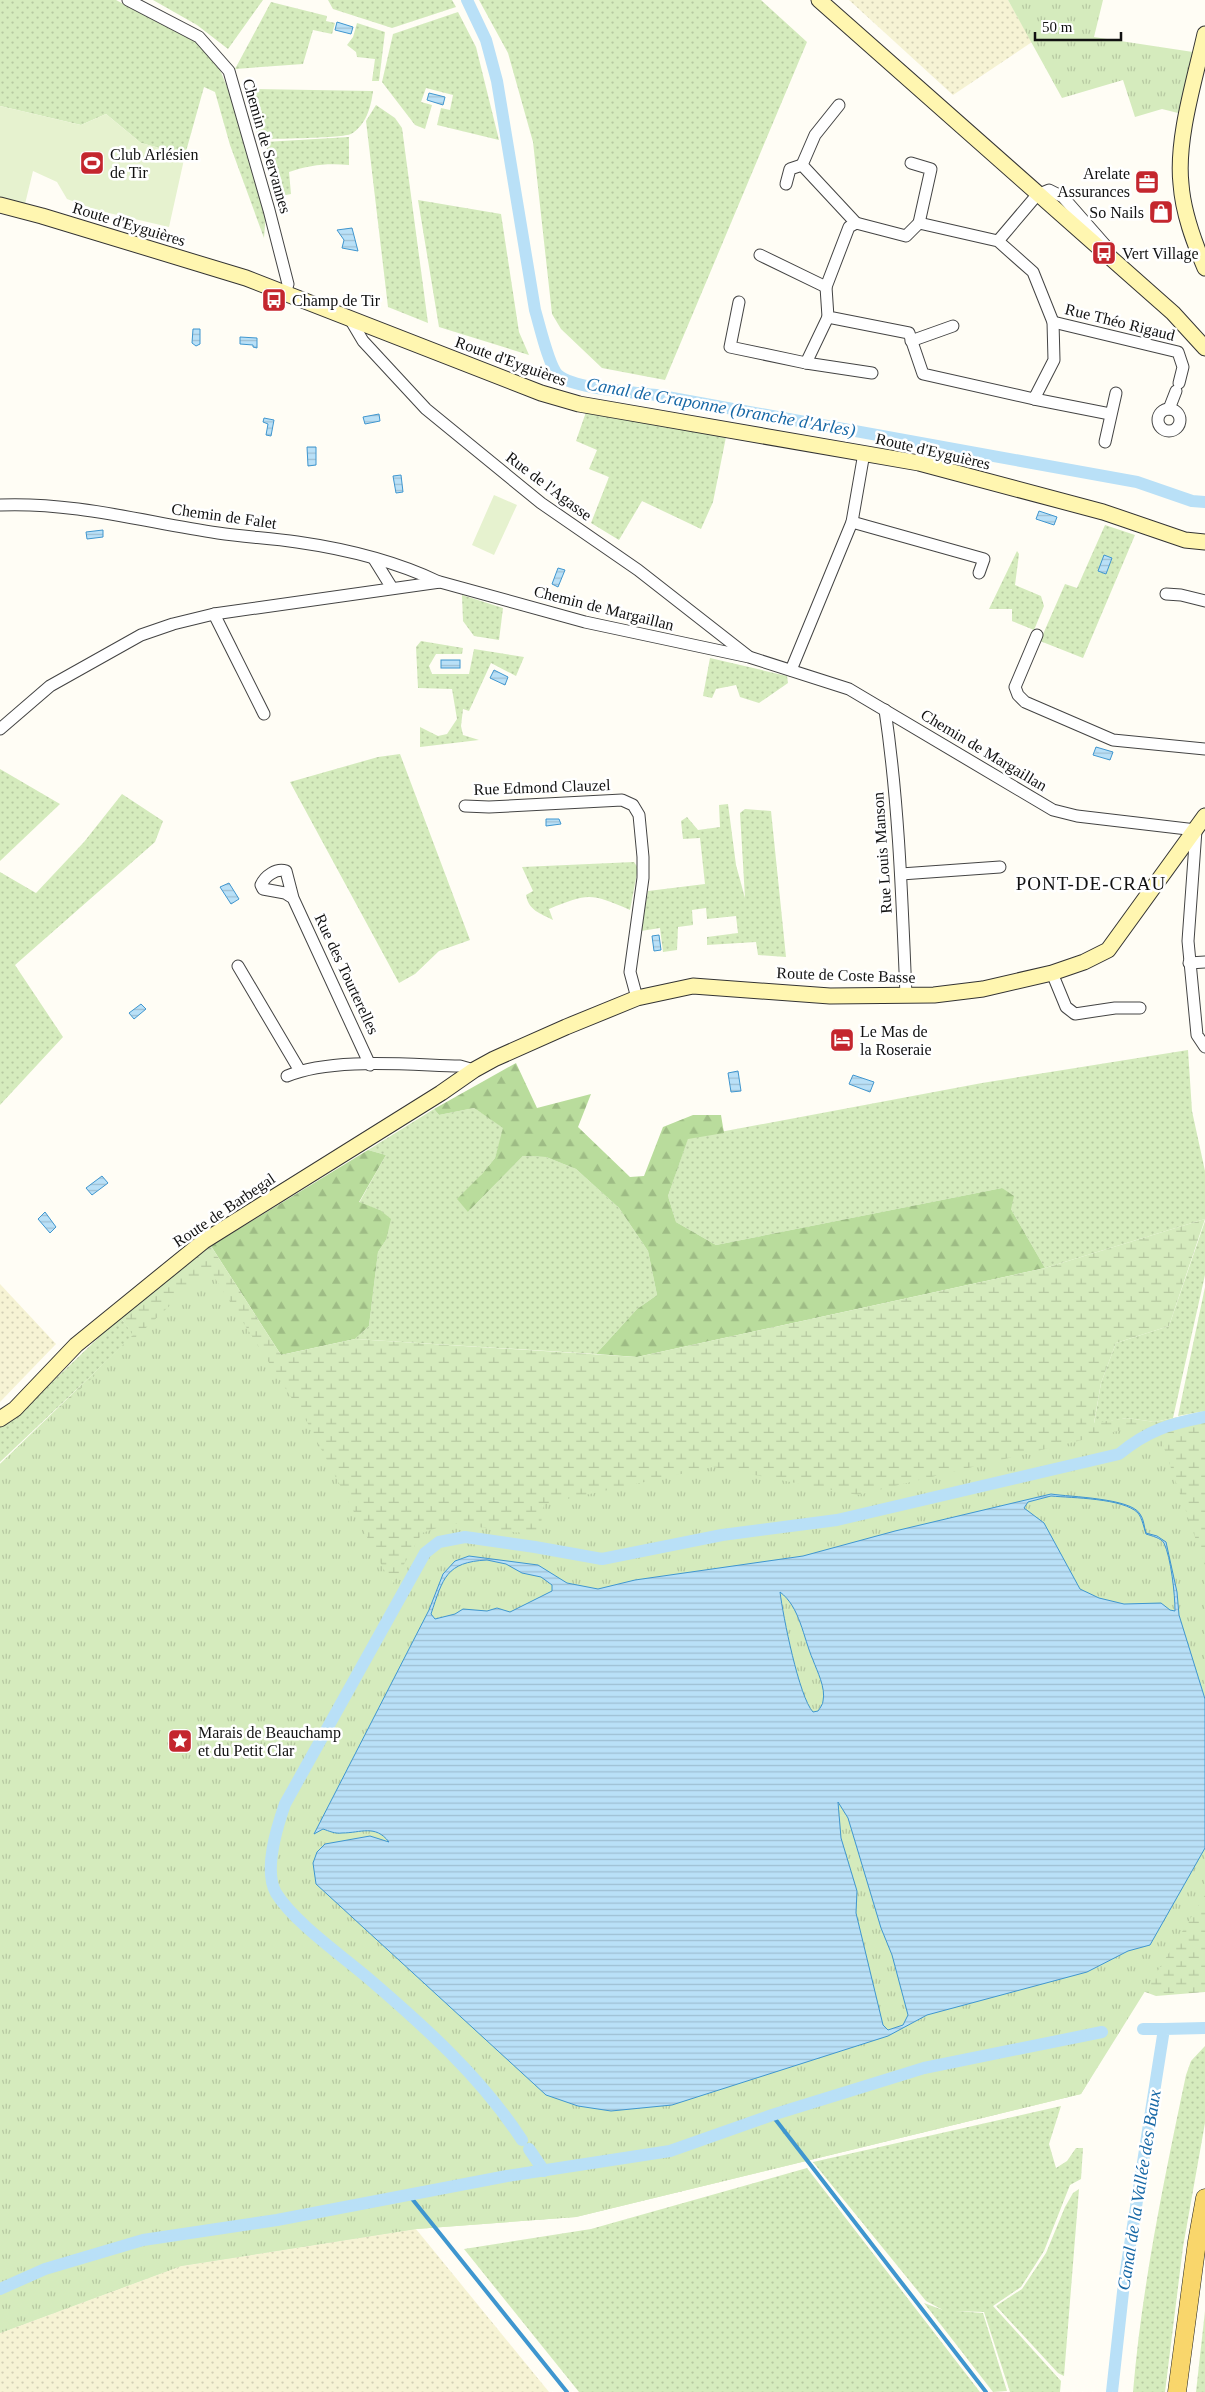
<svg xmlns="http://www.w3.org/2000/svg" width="1205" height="2392" viewBox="0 0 1205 2392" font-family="Georgia,serif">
<defs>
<pattern id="farmland-dots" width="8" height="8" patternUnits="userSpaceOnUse" patternTransform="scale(1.25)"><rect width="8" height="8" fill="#f6f3d4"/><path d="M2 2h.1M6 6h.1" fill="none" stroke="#d2cfb5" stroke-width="1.8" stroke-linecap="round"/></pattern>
<pattern id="grass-dots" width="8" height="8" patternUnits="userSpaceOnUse" patternTransform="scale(1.25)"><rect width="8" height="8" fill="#d5ebbd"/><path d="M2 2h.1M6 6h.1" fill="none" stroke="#b6c8a1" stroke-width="1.8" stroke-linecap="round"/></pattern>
<pattern id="forest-firs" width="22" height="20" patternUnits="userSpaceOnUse" patternTransform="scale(1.25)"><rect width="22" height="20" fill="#b9dc9c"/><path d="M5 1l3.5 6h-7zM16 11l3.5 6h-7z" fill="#9ebc85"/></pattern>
<pattern id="wetland-marsh" width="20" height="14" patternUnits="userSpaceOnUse" patternTransform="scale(1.25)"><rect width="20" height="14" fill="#d5ebbd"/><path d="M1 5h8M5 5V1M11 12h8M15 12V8" fill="none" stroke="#b6c8a1"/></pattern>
<pattern id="park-tufts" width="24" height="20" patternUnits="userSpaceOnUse" patternTransform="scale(1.25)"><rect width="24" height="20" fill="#d5ebbd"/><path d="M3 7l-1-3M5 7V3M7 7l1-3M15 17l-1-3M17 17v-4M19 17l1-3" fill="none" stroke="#b6c8a1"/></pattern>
<pattern id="water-rules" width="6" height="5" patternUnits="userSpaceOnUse" patternTransform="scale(1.25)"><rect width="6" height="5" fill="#b9e0f7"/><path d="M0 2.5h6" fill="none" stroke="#9ebfd3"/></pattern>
</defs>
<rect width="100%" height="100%" fill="#fffdf5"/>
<g fill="url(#farmland-dots)">
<polygon points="849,0 1008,0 1032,42 953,95"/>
<polygon points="0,1284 56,1344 0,1402"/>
<polygon points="416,2229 549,2392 0,2392 0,2333 181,2266"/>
</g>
<g fill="url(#grass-dots)">
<polygon points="0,0 116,0 198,43 220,70 230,94 266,212 264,238 230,145 215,92 204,87 185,155 141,143 106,114 81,125 0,106"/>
<polygon points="153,0 263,0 228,49 197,25"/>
<polygon points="328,0 452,0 456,7 392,28 333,9"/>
<polygon points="479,0 761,0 807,42 665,380 602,368 561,329 552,314 533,142 508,53"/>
<polygon points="271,2 327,16 326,21 335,23 332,34 313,30 303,64 235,69"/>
<polygon points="458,12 476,47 499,140 437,125 441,108 450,110 453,95 426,88 421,102 432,105 425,129 415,125 382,82 393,34"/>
<polygon points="357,23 385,32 379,81 372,81 375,59 357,57 356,52 347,45 353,37"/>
<path d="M248,89L373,91C371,107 366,125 351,134C343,138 273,139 258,139Z"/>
<polygon points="376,105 395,118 402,128 428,323 388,307 366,121"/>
<path d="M349,137V165C327,163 309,165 289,172L291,194L281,196L265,142Z"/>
<polygon points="418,200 501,214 519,332 529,355 439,327"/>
<polygon points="586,412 726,437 713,502 701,529 642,501 619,540 591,523 609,477 589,469 597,450 576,441"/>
<polygon points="1105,525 1135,535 1083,658 1040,641 1065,584 1077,588"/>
<polygon points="1017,551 1019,554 1015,585 1041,596 1044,606 1034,630 1012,621 1012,609 989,609"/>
<polygon points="462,595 503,608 499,640 474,636 463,621"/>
<polygon points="421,641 463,648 462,654 436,654 429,666 432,674 469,674 474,649 524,657 516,676 491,663 469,711 463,709 461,726 463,735 479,740 420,747 420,727 438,736 447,734 457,719 452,689 418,688 416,647"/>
<polygon points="710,658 787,676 788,683 759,703 740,697 736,685 716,689 712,698 703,696"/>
<polygon points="400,754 470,940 439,951 415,974 399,983 290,782 378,757"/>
<polygon points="0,769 60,804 0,861"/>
<polygon points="122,794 163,821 155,842 15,965 63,1037 0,1105 0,872 36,893 84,842"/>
<polygon points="728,804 736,865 745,898 740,813 745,809 771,811 786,957 758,955 756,942 707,945 707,937 738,933 736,916 707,919 706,908 692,910 693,925 678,927 677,950 663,952 660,928 641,931 648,891 705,884 700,838 683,839 681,821 687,817 698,830 720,827 719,805"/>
<path d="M634,862L638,868L630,910C590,893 589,893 549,909L553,920C540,913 529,911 526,895L533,891L522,867Z"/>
<polygon points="1188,1050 1192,1111 1205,1171 1205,1219 1045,1268 1011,1209 1002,1188 716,1245 676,1222 668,1196 688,1138 982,1083"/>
<polygon points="474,1108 504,1128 495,1158 481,1175 468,1212 523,1156 546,1157 576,1169 619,1208 648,1251 657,1295 637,1309 596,1354 355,1339 369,1326 378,1252 386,1240 380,1210 359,1203 386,1155 368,1150 434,1109 439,1115"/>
<polygon points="1205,1221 1205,1275 1173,1418 1155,1422 1127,1418 1094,1424 1101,1383 1116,1343 1169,1326"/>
<polygon points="1205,1287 1205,1411 1178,1416"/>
<polygon points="120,1317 134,1335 0,1462 0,1426 21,1412"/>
<path d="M1205,2046V2123L1183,2247L1165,2392H1133C1142,2285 1164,2180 1186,2075L1191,2061Z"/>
<polygon points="1061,2106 1049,2144 1056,2168 1067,2161 1076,2148 1083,2148 1081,2179 1070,2185 1044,2251 1021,2287 993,2306 1061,2381 1060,2392 1010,2392 984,2312 955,2311 983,2313 1007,2391 993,2392 924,2303 943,2310 926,2301 813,2162"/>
<polygon points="807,2168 980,2392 579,2392 464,2249 591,2229"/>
<polygon points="1079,2189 1064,2376 1058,2373 996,2306 1022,2289 1046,2253 1065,2207 1073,2193"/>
<polygon points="1205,2311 1205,2392 1196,2392"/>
</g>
<g fill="url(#forest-firs)">
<polygon points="516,1063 537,1108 591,1094 578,1127 630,1177 644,1176 663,1127 693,1115 721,1115 724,1133 688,1139 668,1196 676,1222 716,1245 1002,1188 1014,1196 1011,1209 1045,1268 637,1357 596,1354 637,1309 657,1295 648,1251 619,1208 576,1169 546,1157 523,1156 468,1212 457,1199 481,1175 495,1158 503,1128 474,1108 439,1115 434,1109"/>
<polygon points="368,1150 386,1155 359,1202 380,1210 391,1219 386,1240 378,1252 369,1326 355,1339 281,1355 211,1246"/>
</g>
<polygon fill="url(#wetland-marsh)" points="1205,1219 1169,1326 1116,1343 1101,1383 1094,1423 1127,1418 1155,1422 1205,1411 1205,1992 1156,1996 1121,1983 1105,2053 1081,2094 576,2217 416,2229 181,2266 0,2333 0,1464 133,1335 120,1317 211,1246 281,1355 355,1339 637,1357 1045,1268"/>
<g fill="url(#park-tufts)">
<polygon points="1008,0 1103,0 1094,37 1193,52 1182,114 1162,109 1135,117 1123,80 1062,98"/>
<polygon points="209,1269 307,1422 392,1585 422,1533 452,1523 539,1536 544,1504 713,1467 858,1495 1155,1422 1205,1566 1205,1895 1081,2094 576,2217 416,2229 181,2266 0,2333 0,1464"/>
</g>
<g fill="#e6f2cf">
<polygon points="0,106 81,125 106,114 141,143 185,155 169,227 96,210 67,199 57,182 33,171 25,204 0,198"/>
<polygon points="494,495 517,505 494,555 472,545"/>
</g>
<g fill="url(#water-rules)" stroke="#3f96cf" fill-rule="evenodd">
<polygon points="337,22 353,27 351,34 335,30"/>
<polygon points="429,93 445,97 443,105 427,100"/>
<polygon points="352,228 358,251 342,248 344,240 337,230"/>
<polygon points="193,329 200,329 200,344 196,346 192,343"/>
<polygon points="240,337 257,338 257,348 253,347 253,345 240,344"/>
<polygon points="379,414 380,421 365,424 363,417"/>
<polygon points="264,418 274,420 271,436 266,435 268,424 263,422"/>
<polygon points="307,447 316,447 316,465 308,466"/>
<polygon points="401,475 403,492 396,493 393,476"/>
<polygon points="1039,511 1057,517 1054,525 1036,519"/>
<polygon points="103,530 103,537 87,539 86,532"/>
<polygon points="1104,555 1112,558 1106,574 1098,571"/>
<polygon points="558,568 565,570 558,587 552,584"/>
<rect x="441" y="660" width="19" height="8"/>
<polygon points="494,670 508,677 505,685 490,678"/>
<polygon points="1096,747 1113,752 1110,760 1093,755"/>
<polygon points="546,819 559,819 561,824 546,826"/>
<polygon points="229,883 239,899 231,904 220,887"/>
<polygon points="659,935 661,950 654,951 652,936"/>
<polygon points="141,1004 146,1009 134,1019 129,1013"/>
<polygon points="738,1071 741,1091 731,1092 728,1073"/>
<polygon points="853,1075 874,1082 870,1092 849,1084"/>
<polygon points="102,1176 108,1183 92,1195 86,1188"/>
<polygon points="45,1212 56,1227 50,1233 38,1219"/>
<path d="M1051,1494C1070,1497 1131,1498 1140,1514C1144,1519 1144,1527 1146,1533L1157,1536L1166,1542L1177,1592L1179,1615L1205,1699V1848L1150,1945L1128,1951L1087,1972L927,2015L888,2036L672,2105L611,2111L578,2106L546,2095L316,1884L313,1863L317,1852L325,1844L370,1836L389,1842C375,1824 361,1833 342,1833C335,1834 329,1831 323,1829L314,1834L429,1610L443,1574L455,1561L469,1556L538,1565L567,1583L598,1589L635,1580L803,1556L895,1531ZM1051,1496C1072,1498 1123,1498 1138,1513C1142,1518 1144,1528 1146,1534C1152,1536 1161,1538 1164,1543C1171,1558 1175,1594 1175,1611L1170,1610L1161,1603L1124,1604L1099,1598L1080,1589L1044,1523L1024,1508L1028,1502ZM487,1560L506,1564L522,1573L541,1577L552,1585V1591L510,1612L497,1608L487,1611L463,1609L455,1614L435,1619L431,1614C443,1578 446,1562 487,1560ZM780,1592C800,1607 803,1637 813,1660C817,1671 826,1688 823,1701C823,1704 820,1708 818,1711L813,1712C799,1697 783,1616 780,1592ZM838,1802L848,1818L881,1928L892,1955L908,2015L903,2025L888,2030L883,2025L856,1913L857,1891L841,1838Z"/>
</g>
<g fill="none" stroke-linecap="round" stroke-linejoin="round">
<g stroke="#3f96cf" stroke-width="4">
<polyline points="772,2115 986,2392"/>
<polyline points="409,2195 567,2392"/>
</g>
<g stroke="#b9e0f7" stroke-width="12">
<path d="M467,0L486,40L497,81L535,310C539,323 549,367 558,375C574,389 634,392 656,395L1137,482L1192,501L1205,502"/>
<polyline points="1143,2029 1164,2029"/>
<path d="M522,2140C481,2077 424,2026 368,1978C341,1955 294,1922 276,1893C263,1870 277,1827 285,1804L425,1553L439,1542L465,1537L535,1547L602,1559L722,1535L837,1520L1119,1454C1148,1430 1170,1424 1205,1417"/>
<polyline points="529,2149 544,2171"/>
<polyline points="0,2289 45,2269 143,2240 277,2220 507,2176 670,2151 772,2115 924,2068 1102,2032"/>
<polyline points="1112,2392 1124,2283 1164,2029 1205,2028"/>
</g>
<defs>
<g id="street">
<polyline points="128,0 199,37 229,71 269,210 288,284 285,294"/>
<polyline points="839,105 815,135 802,165 856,223"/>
<polyline points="911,163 931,169 919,223"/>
<polyline points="786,184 790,169 802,165"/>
<polyline points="998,241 1033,272 1053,322 1054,360 1034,399 923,374 909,333 828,317 826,287 849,227 856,223 906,236 919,223 998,241 1037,195 1049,190 1063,197 1106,246"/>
<polyline points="760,255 826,287"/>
<polyline points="739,302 730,347 806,363 872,373"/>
<polyline points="350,319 363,341 426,409 541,503 638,570 748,656"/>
<polyline points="1053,322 1178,352 1183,367 1179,383"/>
<polyline points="911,341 953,326"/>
<polyline points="806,363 828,317"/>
<polyline points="1034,399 1110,414"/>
<polyline points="1169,409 1176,391"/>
<circle cx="1169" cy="420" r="11"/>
<polyline points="1105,442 1116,393"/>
<path d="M0,505C75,502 144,522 218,533C244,537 271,538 297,542C346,549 395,561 439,582"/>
<polyline points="852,522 984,559 979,573"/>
<polyline points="374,559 392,588"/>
<polyline points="1166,594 1181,595 1205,601"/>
<polyline points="214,614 264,714"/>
<polyline points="1037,635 1015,687 1018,695 1025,702 1113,740 1205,749"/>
<polyline points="791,670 852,522 864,453"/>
<path d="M885,710C899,805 902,900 906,995"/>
<polyline points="0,729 50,686 141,635 173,624 214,614 440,582 585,622 749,657 849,689 1053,810 1077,816 1196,830 1188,941 1197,1035 1205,1047"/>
<polyline points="465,806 489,807 622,800 633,805 639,815 643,857 643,878 630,972 637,998"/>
<polyline points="901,874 1000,867"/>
<path d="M293,898L285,893L263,889L261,885C265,876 276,868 286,871L293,898L370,1065"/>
<polyline points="1189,963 1205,962"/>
<polyline points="238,966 300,1071"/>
<polyline points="1052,973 1066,1007 1075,1014 1115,1008 1140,1008"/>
<path d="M287,1076C332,1057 410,1065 460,1066L474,1070"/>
</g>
<g id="secondary">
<polyline points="819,0 1173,313 1205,348"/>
<path d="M1205,34C1195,79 1176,139 1181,184C1183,213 1194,242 1205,268"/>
<polyline points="0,205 42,216 246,278 541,393 579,404 919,463 1103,512 1185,540 1205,542"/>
<polyline points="0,1419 15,1409 76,1345 204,1241 441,1093 474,1070 494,1059 566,1027 637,998 693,986 830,996 934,995 983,989 1052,973 1084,962 1108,950 1205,816"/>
</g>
<polyline id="primary" points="1177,2392 1197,2242 1205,2198"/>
</defs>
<use href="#street" stroke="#444" stroke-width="13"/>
<use href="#secondary" stroke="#333" stroke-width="17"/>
<use href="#primary" stroke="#222" stroke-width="19"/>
<use href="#street" stroke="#fff" stroke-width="11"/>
<use href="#secondary" stroke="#fff6b0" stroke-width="15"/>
<use href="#primary" stroke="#f9d66b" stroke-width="18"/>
</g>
<defs>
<symbol id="stadium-square" viewBox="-11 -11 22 22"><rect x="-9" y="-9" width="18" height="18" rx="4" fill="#c4262e" stroke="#fff"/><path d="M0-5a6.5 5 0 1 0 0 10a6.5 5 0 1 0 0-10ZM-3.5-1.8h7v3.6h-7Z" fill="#fff"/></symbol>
<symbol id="office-square" viewBox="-11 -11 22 22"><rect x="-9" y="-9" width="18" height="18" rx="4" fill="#c4262e" stroke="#fff"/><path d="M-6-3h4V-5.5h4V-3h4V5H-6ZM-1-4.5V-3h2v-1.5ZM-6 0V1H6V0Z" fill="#fff"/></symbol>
<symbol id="shop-square" viewBox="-11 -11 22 22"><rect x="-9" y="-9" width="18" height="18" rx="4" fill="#c4262e" stroke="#fff"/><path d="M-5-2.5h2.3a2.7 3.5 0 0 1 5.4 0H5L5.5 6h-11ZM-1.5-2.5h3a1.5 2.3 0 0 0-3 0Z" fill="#fff"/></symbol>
<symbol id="bus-square" viewBox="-11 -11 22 22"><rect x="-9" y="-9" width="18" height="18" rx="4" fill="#c4262e" stroke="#fff"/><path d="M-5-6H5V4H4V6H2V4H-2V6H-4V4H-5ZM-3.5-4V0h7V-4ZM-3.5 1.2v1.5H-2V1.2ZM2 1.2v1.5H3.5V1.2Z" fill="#fff"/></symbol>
<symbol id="hotel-square" viewBox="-11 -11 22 22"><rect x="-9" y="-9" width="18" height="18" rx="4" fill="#c4262e" stroke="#fff"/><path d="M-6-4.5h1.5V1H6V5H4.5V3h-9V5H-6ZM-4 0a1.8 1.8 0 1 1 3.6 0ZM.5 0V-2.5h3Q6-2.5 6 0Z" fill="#fff"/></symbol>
<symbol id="sight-square" viewBox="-11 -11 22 22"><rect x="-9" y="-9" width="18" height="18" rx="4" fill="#c4262e" stroke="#fff"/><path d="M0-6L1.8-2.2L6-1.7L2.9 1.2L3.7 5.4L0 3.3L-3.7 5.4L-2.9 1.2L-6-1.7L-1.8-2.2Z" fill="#fff"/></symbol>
</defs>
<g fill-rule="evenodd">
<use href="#stadium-square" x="78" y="149" width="28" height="28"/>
<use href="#office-square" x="1133" y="168" width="28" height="28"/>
<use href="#shop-square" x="1147" y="198" width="28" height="28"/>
<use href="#bus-square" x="1090" y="239" width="28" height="28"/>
<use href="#bus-square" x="260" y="286" width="28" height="28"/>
<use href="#hotel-square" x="828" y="1026" width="28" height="28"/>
<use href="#sight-square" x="166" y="1727" width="28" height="28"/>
</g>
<g text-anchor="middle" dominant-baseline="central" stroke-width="5" stroke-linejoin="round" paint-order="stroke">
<g font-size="16" fill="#111" stroke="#fff">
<text transform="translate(267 146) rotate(74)">Chemin de Servannes</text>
<text transform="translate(129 224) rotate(17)">Route d'Eyguières</text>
<text transform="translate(1120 322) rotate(14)">Rue Théo Rigaud</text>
<text transform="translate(511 361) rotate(20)">Route d'Eyguières</text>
<text transform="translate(933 451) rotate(13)">Route d'Eyguières</text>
<text transform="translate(549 486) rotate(37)">Rue de l'Agasse</text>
<text transform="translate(224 516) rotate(8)">Chemin de Falet</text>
<text transform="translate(604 608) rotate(14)">Chemin de Margaillan</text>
<text transform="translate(984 750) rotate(31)">Chemin de Margaillan</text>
<text transform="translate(542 787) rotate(-2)">Rue Edmond Clauzel</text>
<text transform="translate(882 853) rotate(-94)">Rue Louis Manson</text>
<text transform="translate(347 974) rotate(65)">Rue des Tourterelles</text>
<text transform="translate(846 975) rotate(2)">Route de Coste Basse</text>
<text transform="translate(224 1210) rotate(-34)">Route de Barbegal</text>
</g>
<g font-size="16" fill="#111" stroke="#fff" text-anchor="start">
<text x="110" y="154">Club Arlésien<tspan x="110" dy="18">de Tir</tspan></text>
<text x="1130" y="173" text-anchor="end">Arelate<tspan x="1130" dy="18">Assurances</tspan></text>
<text x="1144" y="212" text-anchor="end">So Nails</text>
<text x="1122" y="253">Vert Village</text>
<text x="292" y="300">Champ de Tir</text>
<text x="860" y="1031">Le Mas de<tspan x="860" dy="18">la Roseraie</tspan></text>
<text x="198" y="1732">Marais de Beauchamp<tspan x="198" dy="18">et du Petit Clar</tspan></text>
</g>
<g font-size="18" font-style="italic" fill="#1768a6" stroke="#fff">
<text transform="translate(721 407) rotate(10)">Canal de Craponne (branche d'Arles)</text>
<text transform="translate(1139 2190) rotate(-81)">Canal de la Vallée des Baux</text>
</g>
<g font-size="19" letter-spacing="1" fill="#111" stroke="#fff">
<text x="1091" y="883">PONT-DE-CRAU</text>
</g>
</g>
<path d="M1035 32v8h86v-8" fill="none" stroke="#111111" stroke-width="2.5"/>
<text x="1042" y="32" font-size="15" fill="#111111" stroke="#ffffff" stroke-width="4" paint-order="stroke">50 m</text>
</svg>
